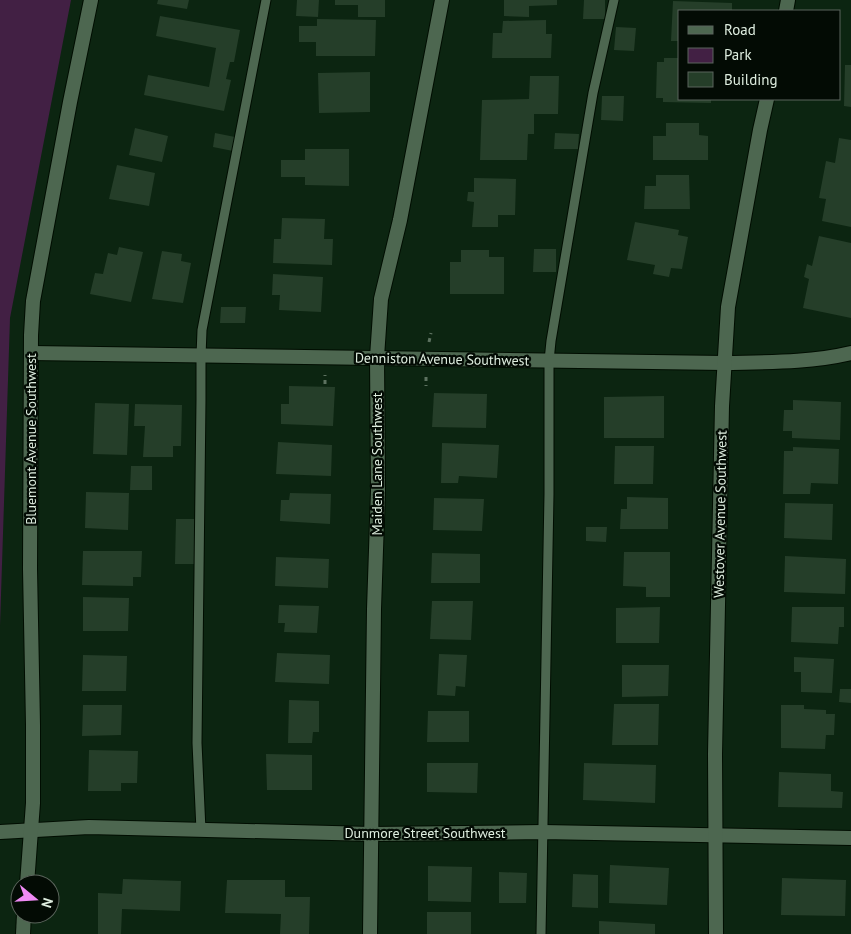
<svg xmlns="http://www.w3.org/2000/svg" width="851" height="934" font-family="'PT Sans',sans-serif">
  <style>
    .green { fill: #422044 }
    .building { fill: #253e29 }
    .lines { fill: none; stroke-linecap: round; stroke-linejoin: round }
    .service-casing { stroke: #000d01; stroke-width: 11 }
    .minor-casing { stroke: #000d01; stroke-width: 16 }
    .path { stroke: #5d7260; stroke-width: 3; stroke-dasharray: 4 4; stroke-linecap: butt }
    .service { stroke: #4d6750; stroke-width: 9 }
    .minor { stroke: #4d6750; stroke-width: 14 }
    .labels { text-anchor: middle; stroke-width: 4.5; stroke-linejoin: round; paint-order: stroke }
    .street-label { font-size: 14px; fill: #deeddf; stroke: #030b04 }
  </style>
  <rect width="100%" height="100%" fill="#0c2511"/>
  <polygon class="green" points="0,0 71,0 10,318 0,626"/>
  <g class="building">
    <polygon points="158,0 189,0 187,9 157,4"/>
    <polygon points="297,0 319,0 318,17 296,16"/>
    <polygon points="335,0 385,0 385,17 358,17 358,5 335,5"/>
    <polygon points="504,0 557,0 557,5 529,6 529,17 504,16"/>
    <polygon points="584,0 605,0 605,19 583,19"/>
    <polygon points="673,1 732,3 732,11 680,11 680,41 671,41"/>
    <polygon points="160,16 240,30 234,62 230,62 226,79 231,80 224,111 144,95 148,75 209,87 216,48 156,36"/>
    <polygon points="317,19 376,20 375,56 316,56 316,42 299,42 299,26 317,26"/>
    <polygon points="546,20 546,34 552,34 551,58 492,58 493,33 502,33 503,21"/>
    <polygon points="616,27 636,28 634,51 614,50"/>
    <polygon points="664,58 680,58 680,99 711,99 711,103 663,102 663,98 656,98 657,62 664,62"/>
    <polygon points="845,65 851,65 851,107 844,106"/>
    <polygon points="370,72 370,112 319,113 318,73"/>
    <polygon points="530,76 559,76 558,114 534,114 534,134 528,134 527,160 480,160 482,100 529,99"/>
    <polygon points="602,96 624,96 623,121 601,120"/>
    <polygon points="666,123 699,123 699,135 708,136 708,160 653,160 653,136 666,136"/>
    <polygon points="135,128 168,136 162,162 129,155"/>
    <polygon points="215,133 235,137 233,151 213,147"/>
    <polygon points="555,133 579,134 578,149 554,149"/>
    <polygon points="839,138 851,140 851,227 822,221 826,199 819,198 826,161 835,163"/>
    <polygon points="305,149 349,149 349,186 305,185 305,177 281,177 281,160 305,160"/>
    <polygon points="117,165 155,173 149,206 109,199"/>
    <polygon points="656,175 689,175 690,209 644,209 645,186 656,186"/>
    <polygon points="474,178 516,179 515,215 498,215 498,227 472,227 474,202 467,201 468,192 474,192"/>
    <polygon points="282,218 325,219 324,239 333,239 332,265 273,263 274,239 281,239"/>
    <polygon points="635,222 679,230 678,235 688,237 682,269 671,268 669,277 653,274 655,265 627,260"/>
    <polygon points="819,236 851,243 851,318 803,308 809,279 804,277 807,264 812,266"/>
    <polygon points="119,247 143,252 131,302 90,294 95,273 103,274 108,253 117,255"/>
    <polygon points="534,249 556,249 556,272 533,272"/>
    <polygon points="461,250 489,250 489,257 504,257 504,294 450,294 450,262 461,262"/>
    <polygon points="162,251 182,254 181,261 191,263 183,303 152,299"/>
    <polygon points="273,274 323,277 321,312 279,310 280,295 272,295"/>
    <polygon points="221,307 246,307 245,323 220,323"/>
    <polygon points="289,386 335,387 333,426 281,424 281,404 289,404"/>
    <polygon points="434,393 487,394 486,428 432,427"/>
    <polygon points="664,396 664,438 604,438 604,397"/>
    <polygon points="793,400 841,402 840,440 792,438 792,431 783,431 784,410 793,410"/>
    <polygon points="95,403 129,404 127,455 93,454"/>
    <polygon points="135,404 182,405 181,446 173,446 173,457 143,457 145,426 134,426"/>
    <polygon points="278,442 332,445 331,476 276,474"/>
    <polygon points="442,443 499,445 497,478 459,476 458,483 441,483"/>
    <polygon points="615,446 654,446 653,484 614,484"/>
    <polygon points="793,447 839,449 838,484 811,483 810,494 783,494 784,451 793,451"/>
    <polygon points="131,466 152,466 152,490 130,490"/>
    <polygon points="86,492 129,493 128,530 85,528"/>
    <polygon points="290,493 331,494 330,524 280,521 281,500 289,500"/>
    <polygon points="627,497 668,498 668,529 620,529 621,509 627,509"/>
    <polygon points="434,498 484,499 482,531 433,530"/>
    <polygon points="785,503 833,504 832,540 784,538"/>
    <polygon points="176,519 197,519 196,564 175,564"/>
    <polygon points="586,527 607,527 606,542 586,541"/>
    <polygon points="83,551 142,551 141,577 133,577 133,586 82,585"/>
    <polygon points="624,552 670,552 670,597 646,597 646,587 623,586"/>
    <polygon points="432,553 480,554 480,583 431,583"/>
    <polygon points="785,556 846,559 845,594 784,592"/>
    <polygon points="276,557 329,559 328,588 275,586"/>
    <polygon points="83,597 129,598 128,631 83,631"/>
    <polygon points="432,601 473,601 471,640 430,639"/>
    <polygon points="279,605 319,606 317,633 284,632 285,623 278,623"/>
    <polygon points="660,607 659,643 616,643 616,608"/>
    <polygon points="792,607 844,607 844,627 839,627 838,644 791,642"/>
    <polygon points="277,653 330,655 329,684 275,682"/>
    <polygon points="439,654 467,655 465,687 456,686 455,696 437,695"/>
    <polygon points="83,655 127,656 126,691 82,691"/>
    <polygon points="794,657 834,659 832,693 801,692 801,672 794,672"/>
    <polygon points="622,665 669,665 668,696 622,697"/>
    <polygon points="840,689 851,689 851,703 839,702"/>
    <polygon points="289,700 319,701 319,732 313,732 312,743 288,743"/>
    <polygon points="614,704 659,704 658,745 612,745"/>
    <polygon points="83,705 122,705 121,735 82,736"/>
    <polygon points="781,705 804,705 804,709 826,710 826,714 835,714 834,735 826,735 825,749 781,748"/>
    <polygon points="428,711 469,711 469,742 427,742"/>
    <polygon points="89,750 138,751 137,783 121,783 121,791 88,791"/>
    <polygon points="266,754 312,755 312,790 267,790"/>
    <polygon points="427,763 478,763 477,793 427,792"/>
    <polygon points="584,763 656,765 655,803 583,800"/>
    <polygon points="779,772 831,774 831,791 843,792 842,808 778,807"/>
    <polygon points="610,865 669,868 667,905 609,903"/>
    <polygon points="428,866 472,867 471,902 428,901"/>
    <polygon points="499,872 527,873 526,903 499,903"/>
    <polygon points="573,874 598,875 598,908 572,907"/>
    <polygon points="782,878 846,880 845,916 781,915"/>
    <polygon points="123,879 181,881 180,911 122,909 121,934 98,934 98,893 122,894"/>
    <polygon points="227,880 285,880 285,897 310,897 309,934 280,934 281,914 225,913"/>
    <rect x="427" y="912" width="44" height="22"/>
    <polygon points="599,921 655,924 655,934 599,934"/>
  </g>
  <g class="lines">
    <g class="service-casing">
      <g id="service">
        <polyline points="201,830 197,743 201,400 201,356 202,330 266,0"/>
        <polyline points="541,934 549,494 549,361 551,341 593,93 614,0"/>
      </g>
    </g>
    <g class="minor-casing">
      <g id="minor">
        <polyline points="786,11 788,0"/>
        <path d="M31 353 724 363C767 362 809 363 851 353"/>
        <polyline points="0,832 89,827 371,834 543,832 851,838"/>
        <polyline points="27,884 33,803 33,725 30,569 31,335 33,301 70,102 91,0"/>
        <polyline points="23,934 24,914"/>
        <polyline points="370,934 374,609 378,491 377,357 381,299 400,220 442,0"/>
        <polyline points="716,934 715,754 722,406 728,307 760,130 767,99"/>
      </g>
    </g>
    <g class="path">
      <polyline points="429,342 431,333"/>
      <polyline points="426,377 426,386"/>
      <polyline points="325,384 325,375"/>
    </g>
    <use href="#service" class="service"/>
    <use href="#minor" class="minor"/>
  </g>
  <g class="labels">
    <g class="street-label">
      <text transform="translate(442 359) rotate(1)" y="5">Denniston Avenue Southwest</text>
      <text transform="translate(31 439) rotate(-90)" y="5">Bluemont Avenue Southwest</text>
      <text transform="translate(377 464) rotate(-90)" y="5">Maiden Lane Southwest</text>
      <text transform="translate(720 514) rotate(-89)" y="5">Westover Avenue Southwest</text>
      <text x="425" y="838">Dunmore Street Southwest</text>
    </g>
  </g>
  <rect x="678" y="10" width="162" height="90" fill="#030b04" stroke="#5b655c"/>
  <rect x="688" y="26" width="25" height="8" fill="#4d6750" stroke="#5b655c"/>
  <text x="724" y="35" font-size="15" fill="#deeddf">Road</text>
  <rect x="688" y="48" width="25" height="15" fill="#422044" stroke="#5b655c"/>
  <text x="724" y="60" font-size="15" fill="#deeddf">Park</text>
  <rect x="688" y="72" width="25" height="15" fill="#253e29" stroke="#5b655c"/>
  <text x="724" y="85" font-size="15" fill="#deeddf">Building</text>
  <g transform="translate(35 899) rotate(108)"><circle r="24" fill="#030b04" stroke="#5b655c"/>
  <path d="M0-4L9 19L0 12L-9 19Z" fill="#f08bf5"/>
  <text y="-8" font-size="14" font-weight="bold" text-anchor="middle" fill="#deeddf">N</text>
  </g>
</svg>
